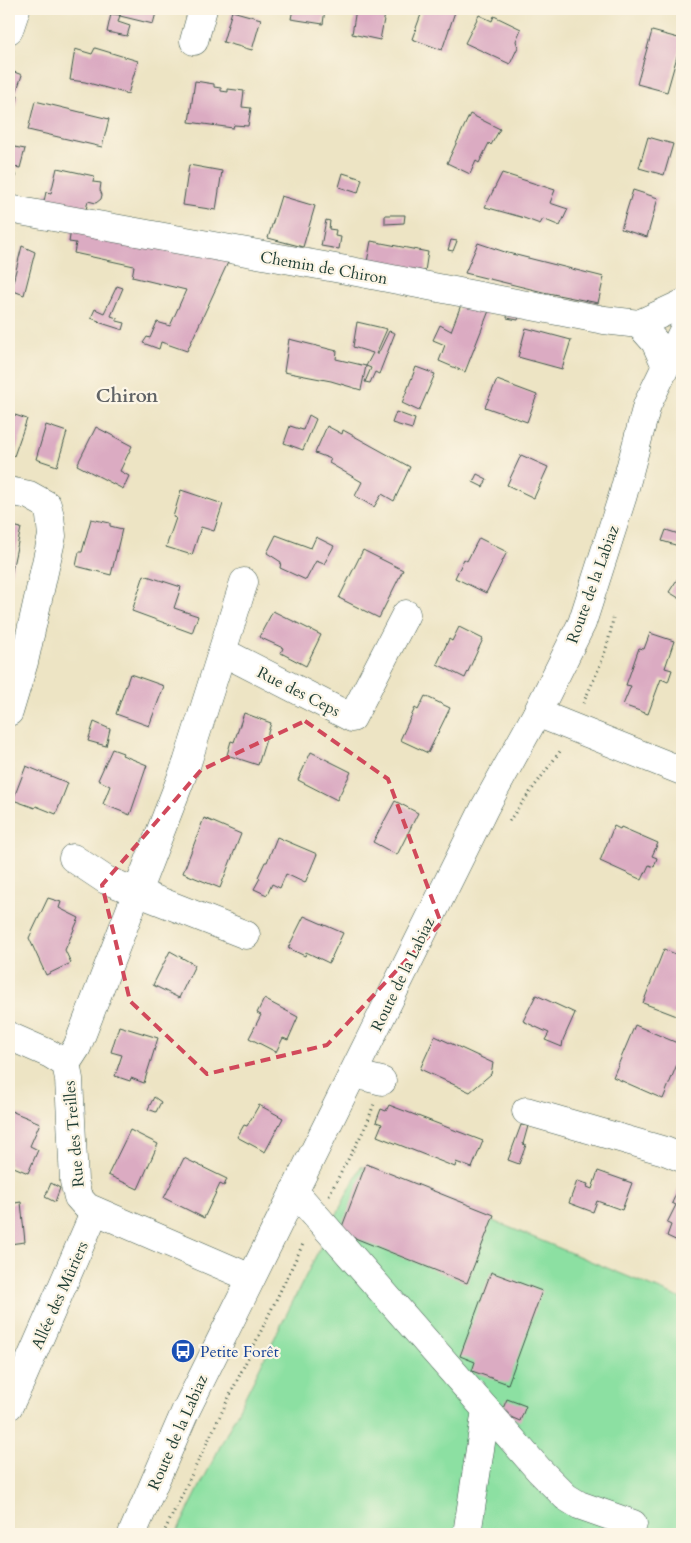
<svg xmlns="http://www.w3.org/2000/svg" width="691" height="1543" font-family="Cardo,serif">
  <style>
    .green { fill: #8ce0a2; stroke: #568e6b }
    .building { fill: #dbabc2 }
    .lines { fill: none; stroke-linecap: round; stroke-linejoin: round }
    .minor-casing { stroke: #3e564a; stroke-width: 29 }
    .major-casing { stroke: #3e564a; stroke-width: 29 }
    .path { stroke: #3e564a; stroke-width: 3; stroke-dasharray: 1 4; stroke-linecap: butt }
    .minor { stroke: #fff; stroke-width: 28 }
    .major { stroke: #fff; stroke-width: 28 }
    .marked { fill: none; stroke: #d1495b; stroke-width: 4; stroke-dasharray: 10 6; stroke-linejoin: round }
    .labels { text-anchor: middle; stroke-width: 4.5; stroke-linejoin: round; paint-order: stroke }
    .street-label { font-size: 16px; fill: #1f3d34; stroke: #fcf5e5 }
    .transit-label { font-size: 16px; fill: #164399; stroke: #fcf5e5; text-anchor: start }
    .quarter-label { font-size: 19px; font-weight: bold; fill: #616466; stroke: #fcf5e5 }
  </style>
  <rect width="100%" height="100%" fill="#fcf5e5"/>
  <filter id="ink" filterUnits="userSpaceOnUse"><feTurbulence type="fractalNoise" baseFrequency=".02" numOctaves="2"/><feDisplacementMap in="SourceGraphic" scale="10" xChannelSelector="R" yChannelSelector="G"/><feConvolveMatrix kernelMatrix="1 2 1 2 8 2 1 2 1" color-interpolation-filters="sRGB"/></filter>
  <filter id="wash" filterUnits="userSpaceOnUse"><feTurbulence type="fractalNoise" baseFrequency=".0096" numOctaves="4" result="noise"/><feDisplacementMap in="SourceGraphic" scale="20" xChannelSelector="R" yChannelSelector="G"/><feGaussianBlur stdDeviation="1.12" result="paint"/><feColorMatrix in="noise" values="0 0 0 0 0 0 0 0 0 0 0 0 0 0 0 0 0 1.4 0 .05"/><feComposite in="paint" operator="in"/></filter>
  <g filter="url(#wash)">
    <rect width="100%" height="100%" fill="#ede4c4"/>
    <polygon class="green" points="361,1166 682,1299 682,1534 176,1534"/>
    <g id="blocks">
      <g class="building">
        <polygon points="121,9 157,9 153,24 120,16"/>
        <polygon points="293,9 325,9 323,24 291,19"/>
        <polygon points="356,9 386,9 380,40 352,34"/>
        <polygon points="423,9 456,9 442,50 412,39"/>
        <polygon points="232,11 261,19 252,50 223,42"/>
        <polygon points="111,14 120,15 118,22 130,26 127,36 107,32"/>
        <polygon points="479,15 492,21 494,16 521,29 516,41 518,47 510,64 465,43"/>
        <polygon points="652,31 682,39 667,92 637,84"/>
        <polygon points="95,48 138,61 128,94 85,82 70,80 75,49 92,54"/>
        <polygon points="9,70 22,75 16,93 9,90"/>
        <polygon points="195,81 214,84 214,87 221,88 221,91 228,92 228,89 244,91 242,107 251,108 248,126 234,125 233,128 189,122"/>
        <polygon points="9,92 18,96 11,125 9,124"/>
        <polygon points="35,101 109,119 102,147 28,130"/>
        <polygon points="470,114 500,129 491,145 489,143 479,163 476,161 470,174 447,163"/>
        <polygon points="648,137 673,144 664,175 639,168"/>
        <polygon points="9,146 25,149 20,168 9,166"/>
        <polygon points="189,165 222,171 216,210 183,205"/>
        <polygon points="57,168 94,176 93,182 101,183 100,190 102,195 101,199 96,203 88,201 85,214 43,206 46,192 51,193"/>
        <polygon points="9,173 16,175 9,202"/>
        <polygon points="343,173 362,179 358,193 339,187"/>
        <polygon points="502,173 555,190 550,203 568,209 560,226 543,219 540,224 521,217 485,207"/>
        <polygon points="633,190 658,198 647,237 621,229"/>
        <polygon points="281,196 315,206 303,247 268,238"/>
        <polygon points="385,215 405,215 404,223 385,224"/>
        <polygon points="326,220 330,221 329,229 336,230 335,236 341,237 339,249 321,246"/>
        <polygon points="71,230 230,258 187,351 161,342 159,349 143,343 147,337 150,338 157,322 170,326 186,290 132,277 134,266 74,253 76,243 69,242"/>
        <polygon points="451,240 457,241 453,251 448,250"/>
        <polygon points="371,241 428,252 425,271 367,262"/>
        <polygon points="478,243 508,253 604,277 598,303 543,292 465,273"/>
        <polygon points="22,246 35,252 24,295 11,290"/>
        <polygon points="117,286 123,288 111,316 117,318 117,321 125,323 123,330 98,322 99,321 91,318 95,309 104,313"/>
        <polygon points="464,297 492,303 465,372 439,361 445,345 433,340 440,325 451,331"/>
        <polygon points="508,310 520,312 518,320 507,318"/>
        <polygon points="357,322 387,329 376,354 378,354 389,331 395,333 379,374 375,372 370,383 365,382 371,368 366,366 361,390 331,381 284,372 289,339 337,351 336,359 366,366 373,353 353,347"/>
        <polygon points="526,328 571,340 562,369 518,357"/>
        <polygon points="416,367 435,374 419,411 402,403"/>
        <polygon points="497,380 537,395 527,422 485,407"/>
        <polygon points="396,412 415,419 412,429 392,423"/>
        <polygon points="9,413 27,419 14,456 9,454"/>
        <polygon points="309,415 316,419 303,450 284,443 290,426 303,430"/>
        <polygon points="46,425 67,432 57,466 36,459"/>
        <polygon points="327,426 342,434 343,430 410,467 394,501 382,494 374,507 355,496 362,482 329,463 331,459 315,453"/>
        <polygon points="96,427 132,446 120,471 129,476 123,489 77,465"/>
        <polygon points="521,455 548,467 534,498 507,485"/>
        <polygon points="477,474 487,479 483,487 473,482"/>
        <polygon points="181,490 223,504 214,531 201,527 192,555 166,547 176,518 173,517"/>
        <polygon points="91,519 110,523 110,526 122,529 111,575 76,566 79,552 82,552"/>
        <polygon points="9,525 21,528 10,580 9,580"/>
        <polygon points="666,530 682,535 682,547 662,541"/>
        <polygon points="276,535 311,548 316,537 334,546 324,564 316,561 306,580 280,568 281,562 267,553"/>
        <polygon points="479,538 507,552 486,593 455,578 464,559 467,561"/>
        <polygon points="363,550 403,570 379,618 339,598"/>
        <polygon points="682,572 682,600 669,592"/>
        <polygon points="144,575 181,587 174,608 198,616 192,633 132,611"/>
        <polygon points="273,611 321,635 306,666 281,653 283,648 259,637"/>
        <polygon points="459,627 483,639 465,678 437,664 449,639 452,641"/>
        <polygon points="650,633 674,641 665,668 672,670 668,682 661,679 648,714 623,705 631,686 626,685 639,648 644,649"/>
        <polygon points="130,674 164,686 149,726 116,714"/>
        <polygon points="425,696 450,708 428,753 400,740 415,708 418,710"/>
        <polygon points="244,713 271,723 258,765 227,755 231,741 234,742"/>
        <polygon points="94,722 110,729 106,746 88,741"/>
        <polygon points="112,749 123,753 122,755 147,765 130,815 103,804 110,786 98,780"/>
        <polygon points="311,752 351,772 337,800 298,780"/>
        <polygon points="26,766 68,783 56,814 36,806 35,808 13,800"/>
        <polygon points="395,801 418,813 397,855 373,842"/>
        <polygon points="204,818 241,834 220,888 183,873"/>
        <polygon points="614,826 620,829 621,827 658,843 652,856 657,858 654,867 649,865 642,880 600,861"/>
        <polygon points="277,837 317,854 305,883 286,874 280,888 272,884 267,895 254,889 260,878 258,877 265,862 267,862"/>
        <polygon points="48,898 61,902 59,908 79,918 65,950 71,963 46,975 29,938"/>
        <polygon points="304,916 343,933 329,963 306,952 305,956 288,948"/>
        <polygon points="664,949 682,957 682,1018 643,1003"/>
        <polygon points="170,951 195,965 179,998 153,985"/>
        <polygon points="536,995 575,1013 563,1040 562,1047 545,1040 549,1033 523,1021"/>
        <polygon points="264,999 298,1017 288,1040 283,1038 276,1052 249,1038 261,1015 257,1013"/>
        <polygon points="635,1025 682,1045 682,1052 663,1099 613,1077"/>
        <polygon points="119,1026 158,1038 144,1083 131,1078 130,1081 115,1076 122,1055 111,1052"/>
        <polygon points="435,1036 493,1063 491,1074 470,1092 420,1069"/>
        <polygon points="154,1097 161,1102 156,1112 148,1109"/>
        <polygon points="259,1105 283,1118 265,1152 237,1137 244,1125 247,1126"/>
        <polygon points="389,1105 483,1141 472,1168 456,1162 455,1167 377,1136 382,1124 376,1122 381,1109 386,1111"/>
        <polygon points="11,1111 40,1123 30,1146 38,1150 28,1173 9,1165 9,1117"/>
        <polygon points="521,1125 528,1126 523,1144 526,1145 519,1164 508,1160"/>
        <polygon points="130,1130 158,1144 138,1189 108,1175"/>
        <polygon points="184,1158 227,1179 224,1186 220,1184 204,1218 164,1198"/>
        <polygon points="366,1164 494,1215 467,1283 340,1232"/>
        <polygon points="598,1171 632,1183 622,1210 597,1201 593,1212 569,1203 577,1181 588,1184 587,1187 592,1189"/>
        <polygon points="51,1183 60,1188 55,1202 45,1197"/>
        <polygon points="679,1187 682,1188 682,1243 667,1236 671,1225 667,1223 676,1205 672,1203"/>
        <polygon points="21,1202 25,1242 9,1244 9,1204"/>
        <polygon points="491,1272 542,1291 508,1384 472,1371 475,1362 460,1356"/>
        <polygon points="507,1399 526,1406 520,1421 501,1413"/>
        <polygon points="681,1494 682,1495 682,1509 677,1508"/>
        <polygon points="580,1530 590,1534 578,1534"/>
      </g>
    </g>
  </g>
  <g filter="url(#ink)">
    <use href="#blocks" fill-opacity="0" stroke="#3e564a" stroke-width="1"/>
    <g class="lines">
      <g class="minor-casing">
        <g id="minor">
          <polyline points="9,30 16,9"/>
          <polyline points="194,41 203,9"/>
          <polyline points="9,209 346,270 604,320 639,324 682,304"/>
          <polyline points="639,324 655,342 666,366"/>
          <polyline points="9,491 29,495 47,505 50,516 52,536 24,662 9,712"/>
          <polyline points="223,652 352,718 406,614"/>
          <polyline points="537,713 682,771"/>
          <polyline points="73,858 106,880 246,935"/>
          <polyline points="9,1036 50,1054 66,1064 69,1079 74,1181 78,1197 87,1207 251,1278"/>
          <polyline points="66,1064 77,1047 187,763 244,582"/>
          <polyline points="353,1074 382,1081"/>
          <polyline points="526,1111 665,1151 682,1158"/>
          <polyline points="294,1191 539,1470 566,1497 579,1505 633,1524"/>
          <polyline points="9,1406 21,1381 95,1211"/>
          <polyline points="467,1534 486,1410"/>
        </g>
      </g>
      <g class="major-casing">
        <polyline id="major" points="132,1534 185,1412 485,807 537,713 582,623 623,495 647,405 682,333"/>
      </g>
      <g class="path">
        <polyline points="678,404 682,398"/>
        <path d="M583 703C596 676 609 648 613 618"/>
        <polyline points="509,821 561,750"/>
        <polyline points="329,1195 366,1126 374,1104"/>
        <polyline points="163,1534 304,1242"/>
      </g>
      <use href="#minor" class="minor"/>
      <use href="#major" class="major"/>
    </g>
  </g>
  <path class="marked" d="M305 721 388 779 441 923 327 1045 207 1074 130 1001 102 885 201 770Z"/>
  <defs>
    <g id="bus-disc" transform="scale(1.25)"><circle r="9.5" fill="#1a4fb4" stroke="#fcf5e5"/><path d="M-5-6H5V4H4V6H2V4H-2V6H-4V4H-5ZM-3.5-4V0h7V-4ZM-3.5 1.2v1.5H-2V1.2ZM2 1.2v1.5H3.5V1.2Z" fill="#fff"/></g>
  </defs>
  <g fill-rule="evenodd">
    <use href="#bus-disc" x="183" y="1351"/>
  </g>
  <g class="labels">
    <g class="street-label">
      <text transform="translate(324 267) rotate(10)" y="6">Chemin de Chiron</text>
      <text transform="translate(592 584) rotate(-70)" y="6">Route de la Labiaz</text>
      <text transform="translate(299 691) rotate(27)" y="6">Rue des Ceps</text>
      <text transform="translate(402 974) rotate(-64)" y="6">Route de la Labiaz</text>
      <text transform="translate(73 1134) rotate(-95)" y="6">Rue des Treilles</text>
      <text transform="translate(59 1295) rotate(-66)" y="6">Allée des Mûriers</text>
      <text transform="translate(177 1432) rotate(-66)" y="6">Route de la Labiaz</text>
    </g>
    <g class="transit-label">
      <text x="200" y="1357">Petite Forêt</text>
    </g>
    <g class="quarter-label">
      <text x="127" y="402">Chiron</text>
    </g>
  </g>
  <rect width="691" height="1543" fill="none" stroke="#fcf5e5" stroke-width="30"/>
</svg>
